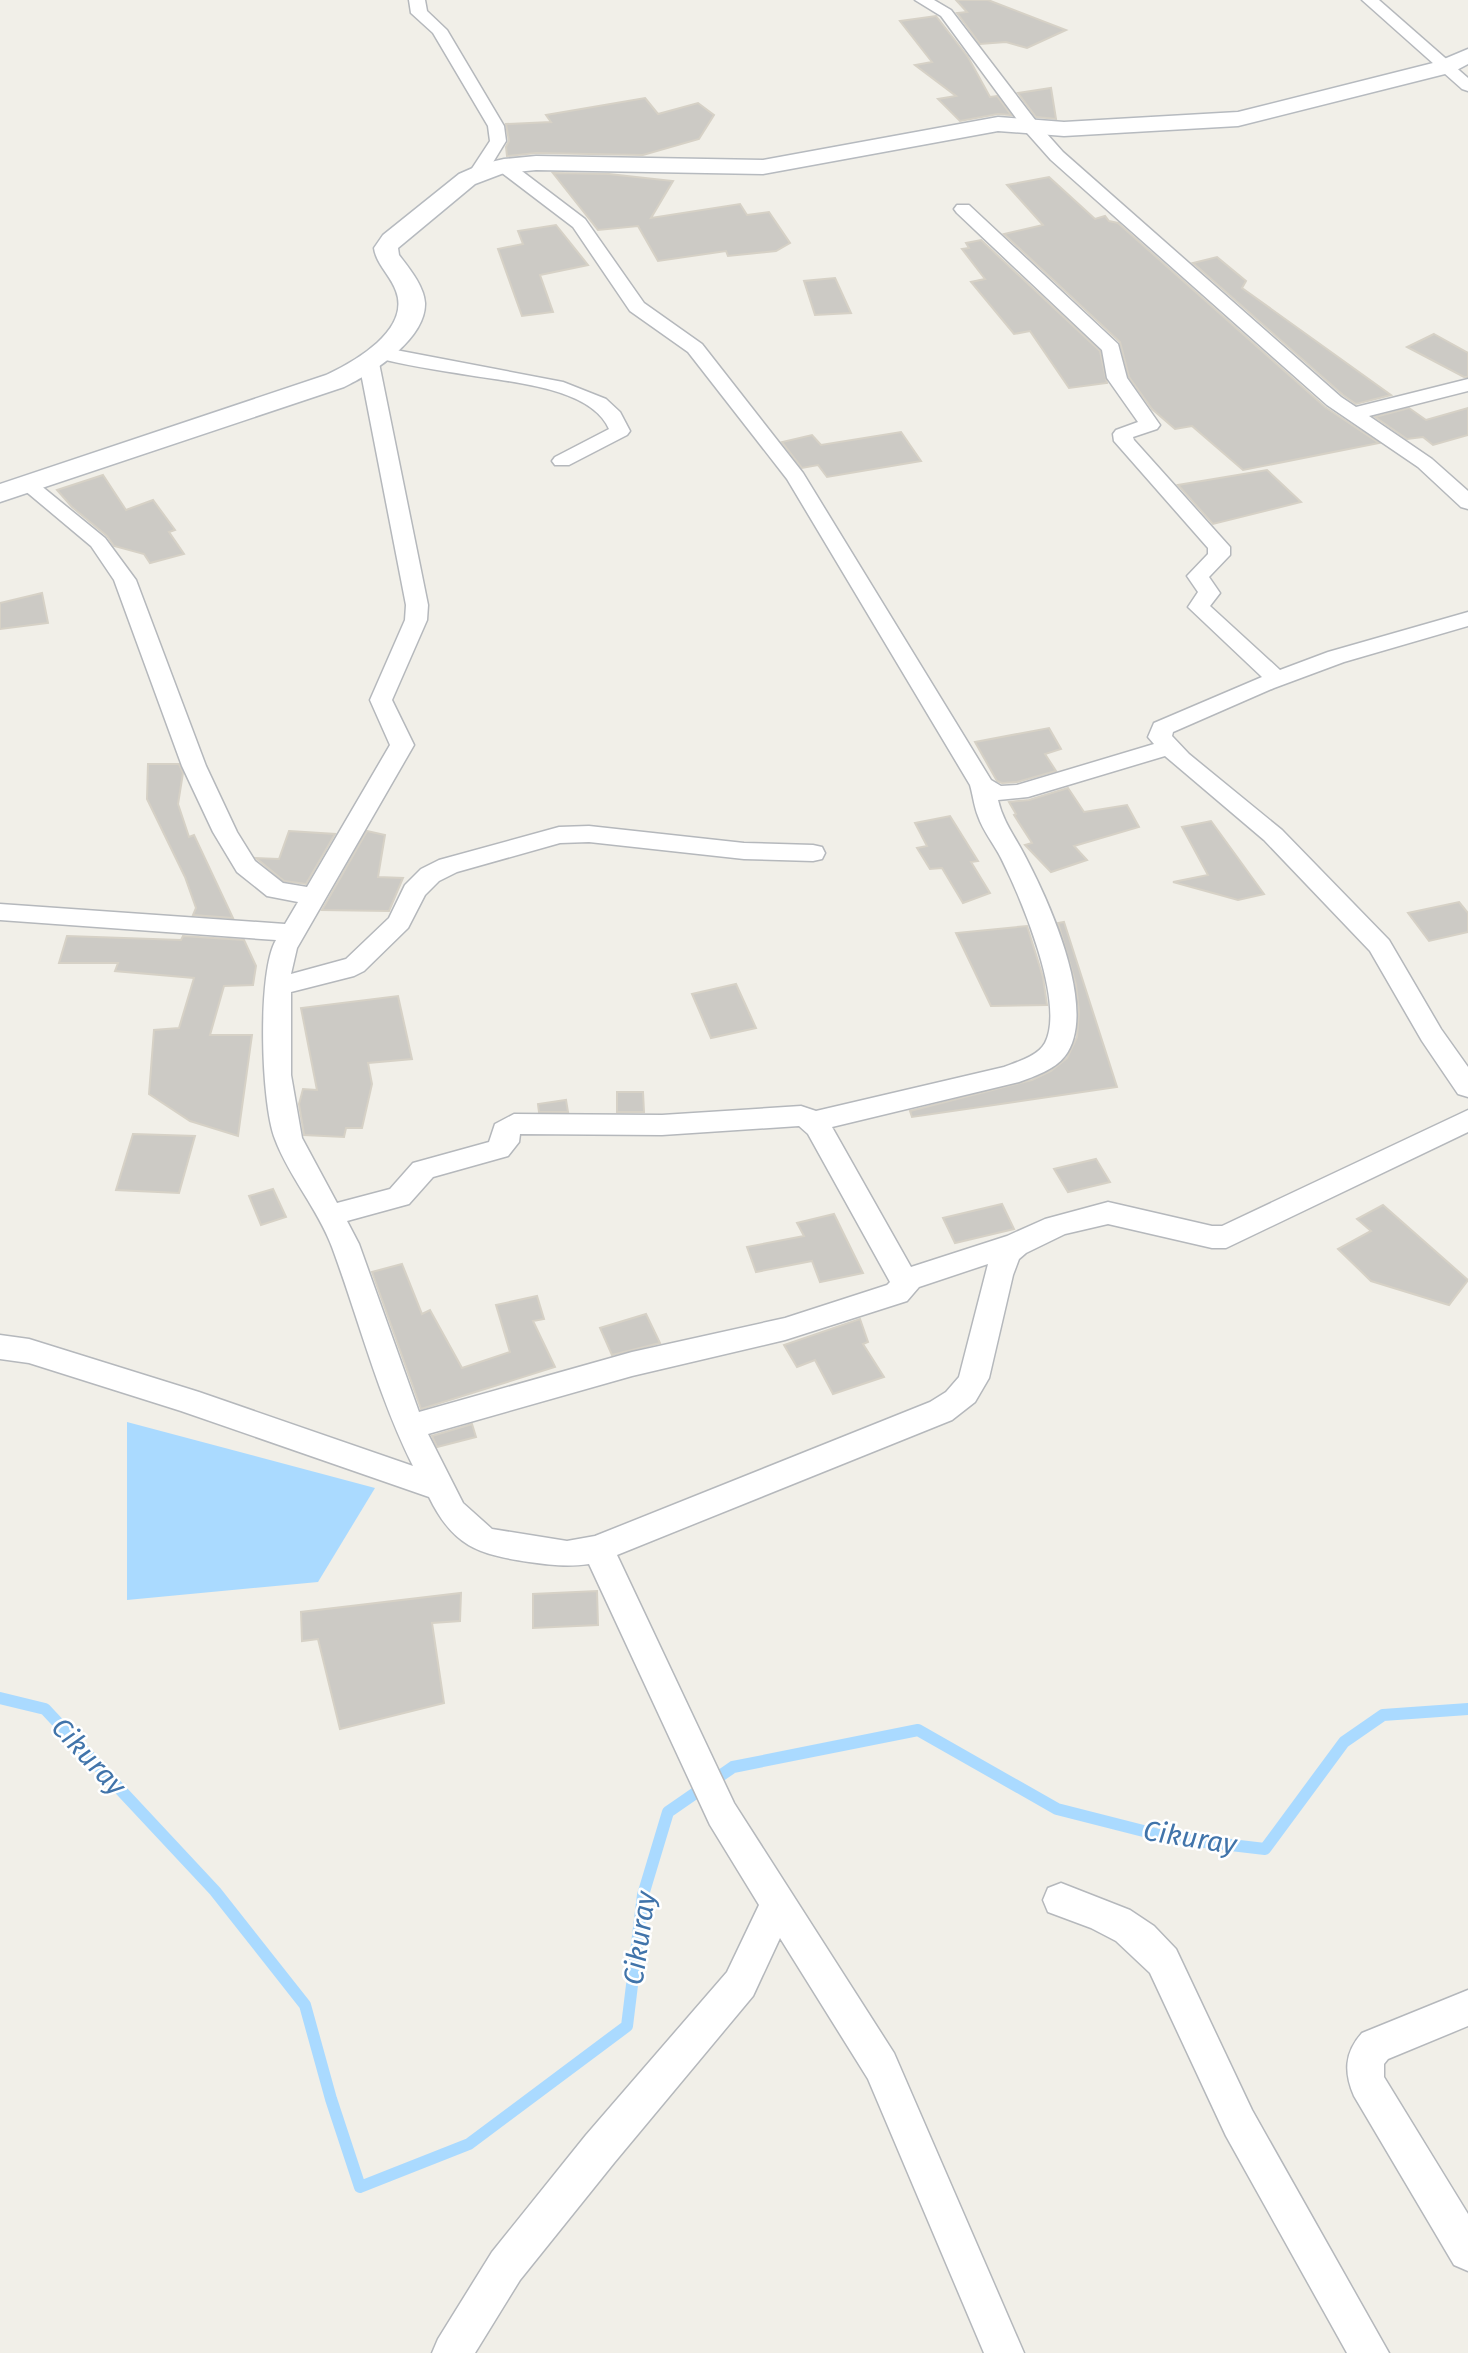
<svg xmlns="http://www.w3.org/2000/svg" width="1468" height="2353" font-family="'Fira Sans',sans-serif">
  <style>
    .water { fill: #aadaff }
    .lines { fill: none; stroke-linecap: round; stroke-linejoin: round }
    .stream { stroke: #aadaff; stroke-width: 12 }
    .building { fill: #cccac5; stroke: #d6d1c6; stroke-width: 2 }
    .street-casing { stroke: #b5b8bc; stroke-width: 3 }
    .secondary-casing { stroke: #b6babf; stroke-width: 3 }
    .street { fill: #fff; fill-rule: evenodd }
    .secondary { fill: #fff; fill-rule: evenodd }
    .labels { text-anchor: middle; stroke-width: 5; stroke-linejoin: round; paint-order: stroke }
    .near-water-label { font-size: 28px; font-style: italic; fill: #4174aa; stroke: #fff }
  </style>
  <rect width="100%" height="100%" fill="#f1efe8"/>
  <polygon class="water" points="127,1422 375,1488 318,1582 127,1600"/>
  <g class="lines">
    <polyline class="stream" points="0,1698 45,1709 215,1891 305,2005 331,2099 360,2187 469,2144 627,2026 643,1895 668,1812 733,1767 918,1730 1057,1809 1171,1838 1265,1849 1344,1742 1383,1715 1468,1709"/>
  </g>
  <g class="building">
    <polygon points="956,0 988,0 1066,30 1027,48 1006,42 980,44 957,13 967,12"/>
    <polygon points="936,16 968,57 990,97 997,96 1011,115 998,114 960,121 938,99 956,96 915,65 932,62 900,21"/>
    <polygon points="1051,88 1056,119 1036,117 1018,93"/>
    <polygon points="645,98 658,114 698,103 714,115 699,139 643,155 536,153 507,156 506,147 509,141 506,124 551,122 546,115"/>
    <polygon points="553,173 609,174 673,181 651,218 740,204 747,215 769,212 790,243 776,251 728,256 726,251 658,261 638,226 598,230"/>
    <polygon points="1049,177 1095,219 1105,216 1109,221 1118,223 1325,407 1379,443 1243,470 1192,426 1175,429 1152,409 1129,377 1120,342 1004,234 1043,225 1007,185"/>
    <polygon points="556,225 588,265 540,275 553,312 522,316 498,249 523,244 518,231"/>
    <polygon points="981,240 1100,351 1107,383 1069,388 1030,331 1014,334 971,282 985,279 962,249 969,248 966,243"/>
    <polygon points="1217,257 1246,281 1242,288 1391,395 1356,404 1343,395 1193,263"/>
    <polygon points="835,278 851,313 815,315 804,281"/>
    <polygon points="1434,334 1468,353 1468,377 1464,377 1407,347"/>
    <polygon points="1409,408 1426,420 1468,408 1468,435 1433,445 1423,437 1407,439 1375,417"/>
    <polygon points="901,432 921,461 827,477 818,465 802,468 782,442 812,435 821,445"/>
    <polygon points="1267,470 1301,502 1213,524 1178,485"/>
    <polygon points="103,475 126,510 153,500 175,530 169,532 184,554 150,563 144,554 114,546 107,536 72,507 57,490"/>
    <polygon points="42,593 48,623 0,629 0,603"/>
    <polygon points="1049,728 1061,749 1045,754 1056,771 1017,782 1002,783 997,781 975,742"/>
    <polygon points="148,764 179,764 183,773 178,804 189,837 194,835 233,918 193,915 196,908 185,877 147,799"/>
    <polygon points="1068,788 1084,812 1127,805 1139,827 1074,846 1087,860 1051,872 1025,845 1032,843 1014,815 1016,814 1009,802 1029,800"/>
    <polygon points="950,816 978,861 971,862 990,893 963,903 942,868 930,869 917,848 927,846 915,823"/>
    <polygon points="1211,821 1264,894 1238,900 1173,882 1208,875 1182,827"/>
    <polygon points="289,831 335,834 306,884 284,881 256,858 279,859"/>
    <polygon points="367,831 385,835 378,877 403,878 389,911 322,910"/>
    <polygon points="1459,902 1468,913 1468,932 1429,941 1408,913"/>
    <polygon points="1064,922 1117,1087 912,1117 910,1111 1032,1080 1051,1071 1067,1058 1077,1037 1079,1012 1076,985 1058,923"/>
    <polygon points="1027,926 1043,977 1047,1005 991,1006 956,933"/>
    <polygon points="67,936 181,940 183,936 244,940 256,966 253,985 224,986 210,1035 252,1035 238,1136 190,1121 149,1094 154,1030 179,1028 194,978 115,971 118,963 59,963"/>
    <polygon points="736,984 756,1028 711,1038 692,994"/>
    <polygon points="398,996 412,1059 368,1063 372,1084 362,1128 346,1128 344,1137 304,1135 299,1104 303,1089 317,1090 301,1008"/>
    <polygon points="617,1092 643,1092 644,1112 617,1112"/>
    <polygon points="566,1100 568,1112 539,1112 538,1104"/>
    <polygon points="133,1134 195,1136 179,1193 116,1190"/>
    <polygon points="1096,1159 1110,1182 1068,1192 1054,1169"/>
    <polygon points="273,1189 286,1217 261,1225 249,1196"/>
    <polygon points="1002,1204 1014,1229 955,1243 943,1218"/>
    <polygon points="1383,1205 1468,1280 1449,1305 1371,1281 1338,1249 1371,1231 1357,1219"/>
    <polygon points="834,1214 863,1273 820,1282 812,1261 756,1272 747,1247 804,1236 797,1223"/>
    <polygon points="402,1264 422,1314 430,1310 462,1368 510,1352 496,1305 537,1296 544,1319 533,1321 555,1367 421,1409 372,1272"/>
    <polygon points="646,1314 660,1343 612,1355 600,1328"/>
    <polygon points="860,1319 868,1342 863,1344 884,1377 833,1394 815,1360 797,1367 784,1345"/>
    <polygon points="472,1424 476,1437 437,1447 432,1436"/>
    <polygon points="597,1591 598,1625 533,1628 533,1594"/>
    <polygon points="461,1593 460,1621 432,1623 444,1703 340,1729 318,1639 302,1641 301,1612"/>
  </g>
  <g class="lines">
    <g class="street-casing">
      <g id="street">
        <polygon points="409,0 425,0 427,11 447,30 504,126 506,141 484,177 478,178 469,173 490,141 488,126 433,33 411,13"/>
        <polygon points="915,0 934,0 951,10 1039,125 1063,152 1341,397 1356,407 1468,379 1468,391 1369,416 1432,459 1468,491 1468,509 1461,507 1418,467 1327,405 1051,160 1027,133 941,16"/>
        <polygon points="1362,0 1379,0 1468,78 1468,91 1462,89"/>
        <path d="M504 161 510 162 585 219 644 303 702 344 803 473 991 780 1001 786 1017 785 1154 744 1148 737 1154 723 1262 677 1188 607 1198 592 1187 576 1208 554V548L1114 441 1113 434 1116 430 1138 422 1107 378 1102 350 957 213 954 209 957 205H969L1118 344 1127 378 1160 425 1157 429 1133 437 1134 440 1230 547V555L1209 577 1220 593 1210 606 1280 670 1328 652 1468 612V626L1344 662 1274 688 1173 732 1172 736 1189 754 1282 830 1389 940 1441 1029 1468 1067V1097L1458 1094 1422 1041 1370 951 1264 840 1165 756 1028 797 998 800C1003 822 1016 838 1026 858 1049 902 1099 1011 1065 1056 1054 1070 1035 1076 1019 1082L832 1127 911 1267 1007 1236 1045 1219 1108 1202 1212 1226H1222L1468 1110V1132L1226 1248H1212L1108 1224 1065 1234 1026 1253 1019 1259 1013 1275 989 1378 975 1402 952 1420 617 1555 734 1803 894 2053 1024 2353H984L868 2079 780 1938 753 1996 614 2163 520 2280 475 2353H432L438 2339 492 2252 586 2135 727 1972 759 1905 710 1825 589 1564C568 1567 550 1565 529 1562 477 1554 453 1546 429 1497L181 1411 29 1363 0 1359V1335L29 1339 199 1392 413 1466C378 1396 359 1320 332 1247 318 1209 289 1177 275 1139 261 1104 257 972 276 940L0 920V904L285 924 298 902 267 896 237 872 213 832 182 766 114 580 91 546 17 484 20 480H34L105 538 136 580 206 766 237 832 255 861 283 883 307 887 390 745 370 700 405 620 406 605 359 363 362 359H376L379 363 428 605 427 620 392 700 414 745 297 948 291 974 346 959 389 918 405 885 421 869 439 860 559 827 589 826 744 843 813 845 822 847 825 853 822 859 813 861 744 859 589 842 560 843 457 872 439 881 425 895 408 928 364 971 354 976 291 992V1075L302 1138 337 1203 390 1189 413 1163 489 1142 495 1124 514 1114 662 1115 801 1106 816 1111 1004 1067C1017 1062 1038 1056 1045 1043 1066 1003 1020 896 1001 858 994 844 983 831 978 816 974 806 973 795 970 785L787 479 688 352 630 311 573 227 498 170 495 166 498 162ZM799 1126 808 1134 890 1282 887 1285 785 1318 632 1352 419 1412 359 1244 347 1221 409 1204 433 1177 508 1156 519 1142 520 1134 662 1135ZM988 1264 959 1377 946 1392 930 1402 595 1536 567 1541 492 1529 463 1503 428 1434 632 1376 785 1340 907 1301 919 1287Z"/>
        <path d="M380 347 563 382 606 399 620 412 630 431 627 435 569 465H555L552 461 555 457 609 429C591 387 509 382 468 375 437 370 404 365 373 357L370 353 373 349Z"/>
        <polygon points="1061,1883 1130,1910 1154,1926 1176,1949 1252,2110 1389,2353 1347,2353 1226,2136 1150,1973 1116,1941 1091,1928 1048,1912 1043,1900 1048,1888"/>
        <path d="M1468 1990V2026L1388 2059 1384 2064V2077L1468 2214V2271L1454 2265 1354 2096C1344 2073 1344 2053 1362 2033Z"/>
      </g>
    </g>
    <g class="secondary-casing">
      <path id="secondary" d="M1468 49V64L1453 72 1238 126 1064 136 998 131 763 174 536 170 504 173 475 184 398 248 399 255C409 268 424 286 425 303 426 339 373 373 344 387L0 502V484L326 375C354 362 411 330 396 291 391 276 376 264 374 248L383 235 459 174 482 164 504 159 536 156 763 160 998 117 1064 122 1238 112 1437 62Z"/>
    </g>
    <use href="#street" class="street"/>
    <use href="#secondary" class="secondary"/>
  </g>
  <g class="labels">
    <g class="near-water-label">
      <text transform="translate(89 1756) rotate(47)" y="10">Cikuray</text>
      <text transform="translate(1190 1837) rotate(9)" y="10">Cikuray</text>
      <text transform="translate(639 1938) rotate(-82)" y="10">Cikuray</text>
    </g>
  </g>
</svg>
